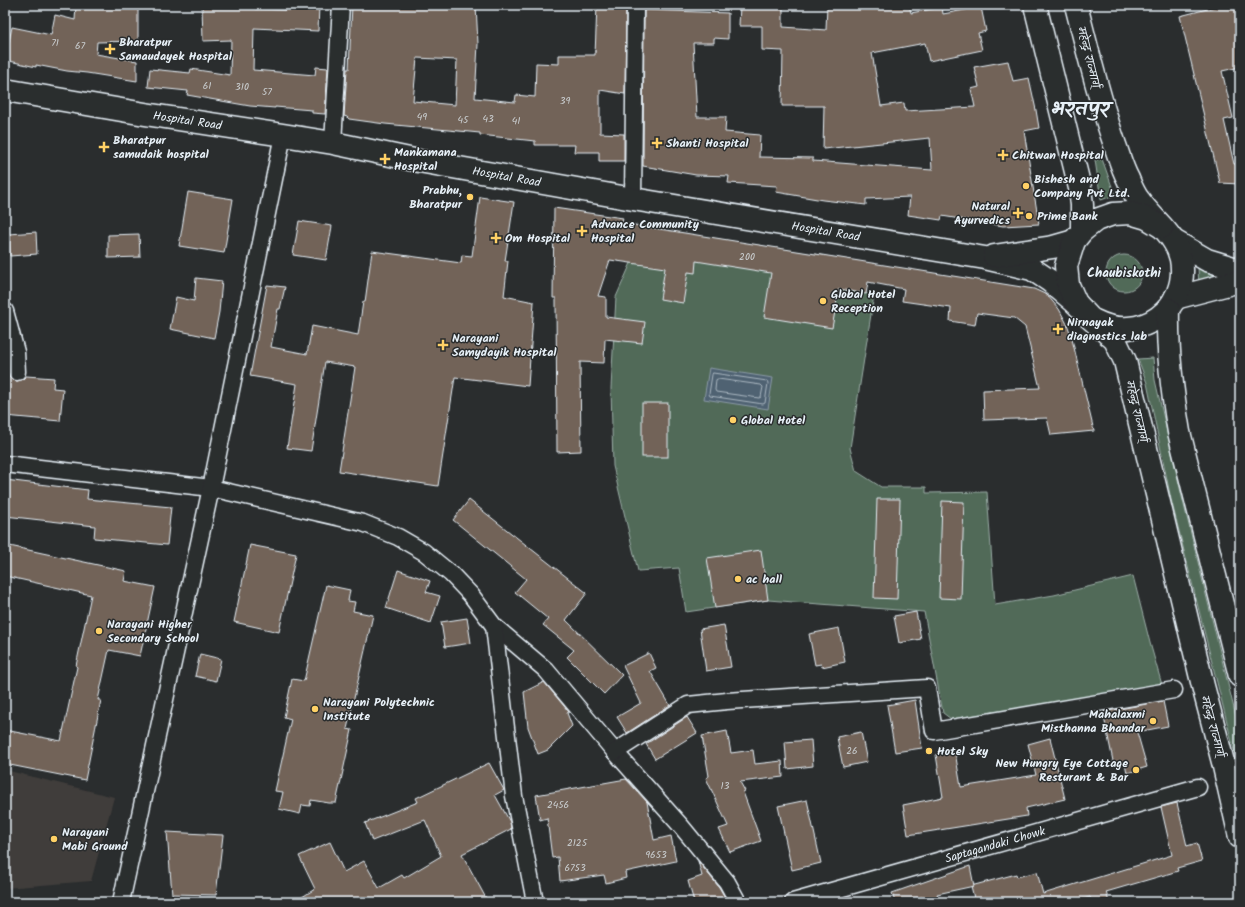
<svg xmlns="http://www.w3.org/2000/svg" width="1245" height="907" font-family="Kalam,'Playpen Sans Deva',sans-serif">
  <style>
    .built { fill: #403d3b }
    .green { fill: #516a58; stroke: #9caea8 }
    .water { fill: #4f6272; stroke: #8c9ba8 }
    .lines { fill: none; stroke-linecap: round; stroke-linejoin: round }
    .shore { stroke: #abb8c2; stroke-width: 1 }
    .building { fill: #726358; stroke: #e8f1f8; fill-rule: evenodd }
    .street-casing { stroke: #e8f1f8; stroke-width: 19 }
    .secondary-casing { stroke: #e8f1f8; stroke-width: 25 }
    .highway-casing { stroke: #e8f1f8; stroke-width: 25 }
    .street { stroke: #2a2d2e; stroke-width: 16 }
    .secondary { stroke: #2a2d2e; stroke-width: 22 }
    .highway { stroke: #2a2d2e; stroke-width: 22 }
    .poi-dot { fill: #ffd166; stroke: #2a2d2e; stroke-width: 1.5 }
    .labels { text-anchor: middle; stroke-width: 3; stroke-linejoin: round; paint-order: stroke }
    .number-label { font-size: 10px; fill: #caced0 }
    .poi-label { font-size: 12px; font-weight: bold; fill: #e8f1f8; stroke: #2a2d2e; text-anchor: start }
    .street-label { font-size: 12px; fill: #e8f1f8; stroke: #2a2d2e }
    .neighbourhood-label { font-size: 13px; font-weight: bold; fill: #e8f1f8; stroke: #2a2d2e }
    .town-label { font-size: 20px; font-weight: bold; fill: #e8f1f8; stroke: #2a2d2e }
  </style>
  <rect width="100%" height="100%" fill="#2a2d2e"/>
  <filter id="ink" filterUnits="userSpaceOnUse"><feTurbulence type="fractalNoise" baseFrequency=".025" numOctaves="2"/><feDisplacementMap in="SourceGraphic" scale="8" xChannelSelector="R" yChannelSelector="G"/><feConvolveMatrix kernelMatrix="1 2 1 2 8 2 1 2 1" color-interpolation-filters="sRGB"/></filter>
  <g filter="url(#ink)">
    <polygon class="built" points="5,770 114,797 91,881 5,888"/>
    <g class="green">
      <polygon points="1102,159 1115,195 1101,200 1095,160"/>
      <polygon points="637,226 844,259 839,289 874,295 850,448 856,471 881,487 926,487 926,493 987,492 995,605 1054,595 1133,576 1150,643 1162,685 951,719 943,713 924,612 768,600 686,612 679,568 638,571 613,466 611,388 616,297 631,263"/>
      <circle cx="1124" cy="273" r="18"/>
      <polygon points="1198,266 1225,276 1199,288"/>
      <polygon points="1153,358 1155,380 1182,497 1240,733 1240,774 1171,499 1147,383 1138,359"/>
    </g>
    <polygon class="water" points="709,368 773,378 768,409 704,399"/>
    <g class="lines">
      <g class="shore">
        <polygon points="713,373 767,381 768,383 765,403 763,404 710,396 709,394 712,375"/>
        <polygon points="718,379 761,385 763,387 761,397 759,398 716,392 715,390 716,380"/>
      </g>
    </g>
    <g class="building">
      <polygon points="76,5 138,5 138,41 97,42 96,54 137,61 137,81 87,73 67,71 36,65 36,67 5,60 12,27 51,35 55,15 75,20"/>
      <polygon points="202,5 255,5 255,9 286,10 286,5 319,5 318,31 254,28 253,70 315,75 316,67 328,68 325,114 312,113 312,110 275,107 275,108 250,106 187,95 188,91 148,87 150,69 190,73 191,69 230,75 231,40 203,41"/>
      <path d="M352 5H395V7L476 5 478 44 475 98 515 102 516 95 535 97 536 63 559 64V55H595L597 5H626L625 94 600 90V133L624 134V161H599V152H574L575 145H535V141L480 135V133L385 124 349 119 347 117 344 116 347 69H349ZM417 58 457 60 455 105 413 101Z"/>
      <polygon points="740,5 783,5 783,27 826,30 827,5 909,5 911,13 942,7 943,14 981,7 986,31 978,33 982,50 929,61 925,43 872,53 881,106 904,103 905,111 975,107 971,89 979,87 974,67 1008,61 1013,81 1029,78 1036,110 1039,128 1024,131 1039,224 1003,226 942,216 941,220 908,215 910,197 866,199 866,205 823,200 776,192 777,186 728,183 729,176 696,175 643,166 644,10 728,13 728,39 714,38 714,43 693,43 697,117 726,117 725,132 760,135 759,157 813,158 813,161 932,170 930,138 823,149 824,106 782,106 783,51 762,50 762,26 739,26"/>
      <polygon points="1223,5 1240,5 1240,67 1222,71 1233,118 1224,120 1234,164 1240,164 1240,184 1220,183 1180,16"/>
      <polygon points="188,192 233,199 224,253 179,246"/>
      <polygon points="480,197 514,202 505,261 508,261 504,296 534,302 528,386 455,377 438,486 339,471 355,367 325,362 311,451 287,448 297,384 250,376 267,285 285,287 280,309 278,309 271,347 307,354 312,326 358,335 363,302 365,302 372,251 461,263 462,255 472,256"/>
      <polygon points="554,208 623,218 622,223 1034,289 1047,295 1059,309 1067,324 1071,335 1094,431 1051,435 1047,418 984,420 983,390 1040,388 1025,327 1014,318 977,313 975,325 950,321 951,308 902,301 904,289 868,282 866,294 839,289 832,328 764,317 771,273 696,261 695,273 688,272 683,303 660,299 665,268 610,260 598,296 606,297 606,317 645,322 642,343 605,339 604,363 580,362 581,451 557,452 556,298 553,298"/>
      <polygon points="299,221 332,226 326,260 293,255"/>
      <polygon points="36,232 37,254 10,256 9,234"/>
      <polygon points="139,234 140,257 108,258 108,235"/>
      <polygon points="196,278 222,281 219,312 214,338 170,329 176,297 194,301"/>
      <polygon points="5,374 8,374 9,377 12,380 17,381 22,380 26,376 54,378 53,388 63,389 60,421 5,416"/>
      <rect x="642" y="403" width="26" height="54"/>
      <polygon points="5,480 88,490 87,499 171,507 167,545 94,538 95,526 5,516"/>
      <polygon points="877,499 900,499 897,599 874,598"/>
      <polygon points="469,500 587,593 566,620 622,675 604,694 567,657 574,650 543,625 548,619 515,592 526,579 453,520"/>
      <polygon points="942,501 964,502 961,599 939,598"/>
      <polygon points="5,545 126,571 124,581 155,587 140,656 109,650 98,700 101,700 85,780 5,764 5,730 61,741 77,667 76,666 91,595 5,576"/>
      <polygon points="250,545 296,554 279,632 234,622"/>
      <polygon points="761,550 768,600 715,608 707,558"/>
      <polygon points="398,570 430,581 426,592 440,596 431,623 386,608"/>
      <polygon points="326,585 350,590 348,601 355,602 353,611 373,615 347,729 352,730 336,803 329,803 311,800 310,806 302,805 300,814 279,809 283,792 275,791 291,719 284,717 292,679 304,681"/>
      <polygon points="916,612 921,639 899,643 894,616"/>
      <polygon points="467,618 471,643 445,647 441,622"/>
      <polygon points="724,625 731,667 706,671 700,629"/>
      <polygon points="839,628 845,662 822,667 821,664 815,665 809,634"/>
      <polygon points="649,653 656,668 650,671 670,705 627,733 617,717 641,703 623,666"/>
      <polygon points="200,654 221,659 216,681 195,676"/>
      <polygon points="544,682 569,712 567,713 572,726 548,750 538,754 528,727 524,692"/>
      <polygon points="915,700 922,748 895,752 887,705"/>
      <polygon points="1163,701 1168,726 1137,732 1147,767 1127,773 1125,763 1114,766 1103,712"/>
      <polygon points="687,717 697,733 655,759 646,744"/>
      <polygon points="727,731 731,753 753,750 755,764 782,761 783,777 740,782 745,791 743,792 761,841 730,852 719,829 728,826 706,778 709,776 702,736"/>
      <polygon points="861,732 867,762 843,767 837,737"/>
      <polygon points="1050,738 1065,799 1026,808 1027,816 908,835 903,805 943,797 936,755 955,752 961,787 1036,775 1028,744"/>
      <polygon points="811,740 813,766 787,769 785,742"/>
      <polygon points="489,763 504,790 495,795 510,822 511,829 462,854 488,902 294,902 315,889 299,856 330,842 344,872 364,861 379,888 402,875 404,878 441,856 425,820 372,841 365,823 418,802 416,798"/>
      <polygon points="626,779 647,802 654,840 671,836 676,861 625,872 626,878 606,883 604,875 560,881 558,857 552,858 547,818 540,820 536,795"/>
      <polygon points="807,800 821,863 792,870 778,806"/>
      <polygon points="1177,803 1187,846 1197,843 1202,861 1177,868 1178,871 1106,892 1109,902 1092,902 1090,897 1073,902 975,902 971,886 1016,874 1017,877 1037,872 1043,894 1172,855 1161,807"/>
      <polygon points="167,832 223,835 216,895 172,894"/>
      <polygon points="698,861 719,887 726,899 716,902 694,902 688,881 702,876"/>
      <polygon points="970,866 974,886 937,894 939,899 929,902 923,902 922,897 900,902 895,902 892,893"/>
    </g>
    <g class="lines">
      <g class="street-casing">
        <g id="street">
          <polyline points="333,143 341,5"/>
          <polyline points="633,199 635,5"/>
          <polyline points="5,311 16,352 17,372"/>
          <polyline points="5,464 211,488 363,523 398,537 424,552 451,574 471,595 494,626 546,670 615,752 681,826 727,882 738,902"/>
          <polyline points="494,626 514,796 535,902"/>
          <polyline points="615,752 688,705 727,701 927,688 934,731 1174,690"/>
          <polyline points="121,902 211,488 283,135"/>
          <path id="s1" d="M793 902 1198 787"/>
        </g>
      </g>
      <g class="secondary-casing">
        <g id="secondary">
          <path id="s2" d="M5 90 145 114 283 135 333 143 419 161 633 199 985 258 1032 269 1050 281 1076 303"/>
          <polyline points="1174,241 1207,260 1240,270"/>
          <polyline points="994,256 1053,247 1074,241"/>
          <polyline points="1175,298 1240,281"/>
        </g>
      </g>
      <g class="highway-casing">
        <g id="highway">
          <polyline points="1035,5 1080,188 1082,205 1082,231"/>
          <path d="M1076 5C1088 52 1099 99 1115 145 1119 156 1122 168 1128 179 1131 186 1134 194 1139 200 1152 219 1176 235 1181 259 1190 309 1140 344 1095 321"/>
          <polyline points="1162,227 1147,218 1130,213 1113,214 1096,220 1082,231 1074,241 1066,266 1068,285 1076,303 1089,317 1115,340 1125,361 1203,686 1223,762 1240,837"/>
          <path d="M1168 309C1167 350 1172 391 1179 432L1240 676"/>
        </g>
      </g>
      <use href="#street" class="street"/>
      <use href="#secondary" class="secondary"/>
      <use href="#highway" class="highway"/>
    </g>
  </g>
  <g class="poi-dot">
    <path d="M108 43h4v4h4v4h-4v4h-4v-4h-4v-4h4z"/>
    <path d="M655 137h4v4h4v4h-4v4h-4v-4h-4v-4h4z"/>
    <path d="M102 141h4v4h4v4h-4v4h-4v-4h-4v-4h4z"/>
    <path d="M1001 149h4v4h4v4h-4v4h-4v-4h-4v-4h4z"/>
    <path d="M383 153h4v4h4v4h-4v4h-4v-4h-4v-4h4z"/>
    <circle cx="1026" cy="186" r="4"/>
    <circle cx="470" cy="197" r="4"/>
    <path d="M1016 207h4v4h4v4h-4v4h-4v-4h-4v-4h4z"/>
    <circle cx="1029" cy="216" r="4"/>
    <path d="M580 225h4v4h4v4h-4v4h-4v-4h-4v-4h4z"/>
    <path d="M494 232h4v4h4v4h-4v4h-4v-4h-4v-4h4z"/>
    <circle cx="823" cy="301" r="4"/>
    <path d="M1056 323h4v4h4v4h-4v4h-4v-4h-4v-4h4z"/>
    <path d="M441 339h4v4h4v4h-4v4h-4v-4h-4v-4h4z"/>
    <circle cx="733" cy="420" r="4"/>
    <circle cx="738" cy="579" r="4"/>
    <circle cx="99" cy="631" r="4"/>
    <circle cx="315" cy="709" r="4"/>
    <circle cx="1153" cy="721" r="4"/>
    <circle cx="929" cy="751" r="4"/>
    <circle cx="1136" cy="770" r="4"/>
    <circle cx="54" cy="839" r="4"/>
  </g>
  <g class="labels">
    <g class="number-label">
      <text x="55" y="46">71</text>
      <text x="80" y="49">67</text>
      <text x="207" y="89">61</text>
      <text x="242" y="90">310</text>
      <text x="267" y="95">57</text>
      <text x="565" y="104">39</text>
      <text x="422" y="120">49</text>
      <text x="488" y="122">43</text>
      <text x="463" y="123">45</text>
      <text x="516" y="124">41</text>
      <text x="747" y="260">200</text>
      <text x="852" y="754">26</text>
      <text x="725" y="789">13</text>
      <text x="558" y="808">2456</text>
      <text x="577" y="846">2125</text>
      <text x="656" y="858">9653</text>
      <text x="575" y="871">6753</text>
    </g>
    <g class="poi-label">
      <text x="119" y="46">Bharatpur<tspan x="119" dy="14">Samaudayek Hospital</tspan></text>
      <text x="113" y="144">Bharatpur<tspan x="113" dy="14">samudaik hospital</tspan></text>
      <text x="666" y="147">Shanti Hospital</text>
      <text x="394" y="156">Mankamana<tspan x="394" dy="14">Hospital</tspan></text>
      <text x="1012" y="159">Chitwan Hospital</text>
      <text x="1034" y="183">Bishesh and<tspan x="1034" dy="14">Company Pvt Ltd.</tspan></text>
      <text x="462" y="194" text-anchor="end">Prabhu,<tspan x="462" dy="14">Bharatpur</tspan></text>
      <text x="1010" y="210" text-anchor="end">Natural<tspan x="1010" dy="14">Ayurvedics</tspan></text>
      <text x="1037" y="220">Prime Bank</text>
      <text x="591" y="228">Advance Community<tspan x="591" dy="14">Hospital</tspan></text>
      <text x="505" y="242">Om Hospital</text>
      <text x="831" y="298">Global Hotel<tspan x="831" dy="14">Reception</tspan></text>
      <text x="1067" y="326">Nirnayak<tspan x="1067" dy="14">diagnostics lab</tspan></text>
      <text x="452" y="342">Narayani<tspan x="452" dy="14">Samydayik Hospital</tspan></text>
      <text x="741" y="424">Global Hotel</text>
      <text x="746" y="583">ac hall</text>
      <text x="107" y="628">Narayani Higher<tspan x="107" dy="14">Secondary School</tspan></text>
      <text x="323" y="706">Narayani Polytechnic<tspan x="323" dy="14">Institute</tspan></text>
      <text x="1145" y="718" text-anchor="end">Mahalaxmi<tspan x="1145" dy="14">Misthanna Bhandar</tspan></text>
      <text x="937" y="755">Hotel Sky</text>
      <text x="1128" y="767" text-anchor="end">New Hungry Eye Cottage<tspan x="1128" dy="14">Resturant &amp; Bar</tspan></text>
      <text x="62" y="836">Narayani<tspan x="62" dy="14">Mabi Ground</tspan></text>
    </g>
    <g class="street-label">
      <text transform="translate(1089 57) rotate(76)" y="4">महेन्द्र राज्मार्ग्</text>
      <text dy="4" stroke="none"><textPath href="#s2" startOffset="185">Hospital Road</textPath></text>
      <text dy="4" stroke="none"><textPath href="#s2" startOffset="509">Hospital Road</textPath></text>
      <text dy="4" stroke="none"><textPath href="#s2" startOffset="833">Hospital Road</textPath></text>
      <text transform="translate(1137 411) rotate(77)" y="4">महेन्द्र राज्मार्ग्</text>
      <text transform="translate(1213 726) rotate(75)" y="4">महेन्द्र राज्मार्ग्</text>
      <text dy="4" stroke="none"><textPath href="#s1" startOffset="210">Saptagandaki Chowk</textPath></text>
    </g>
    <g class="neighbourhood-label">
      <text x="1124" y="277">Chaubiskothi</text>
    </g>
    <g class="town-label">
      <text x="1080" y="115">भरतपुर</text>
    </g>
  </g>
  <rect width="1245" height="907" fill="none" stroke="#2a2d2e" stroke-width="20"/>
  <rect x="10" y="10" width="1225" height="887" fill="none" stroke="#e8f1f8" stroke-width="1.5" filter="url(#ink)"/>
</svg>
